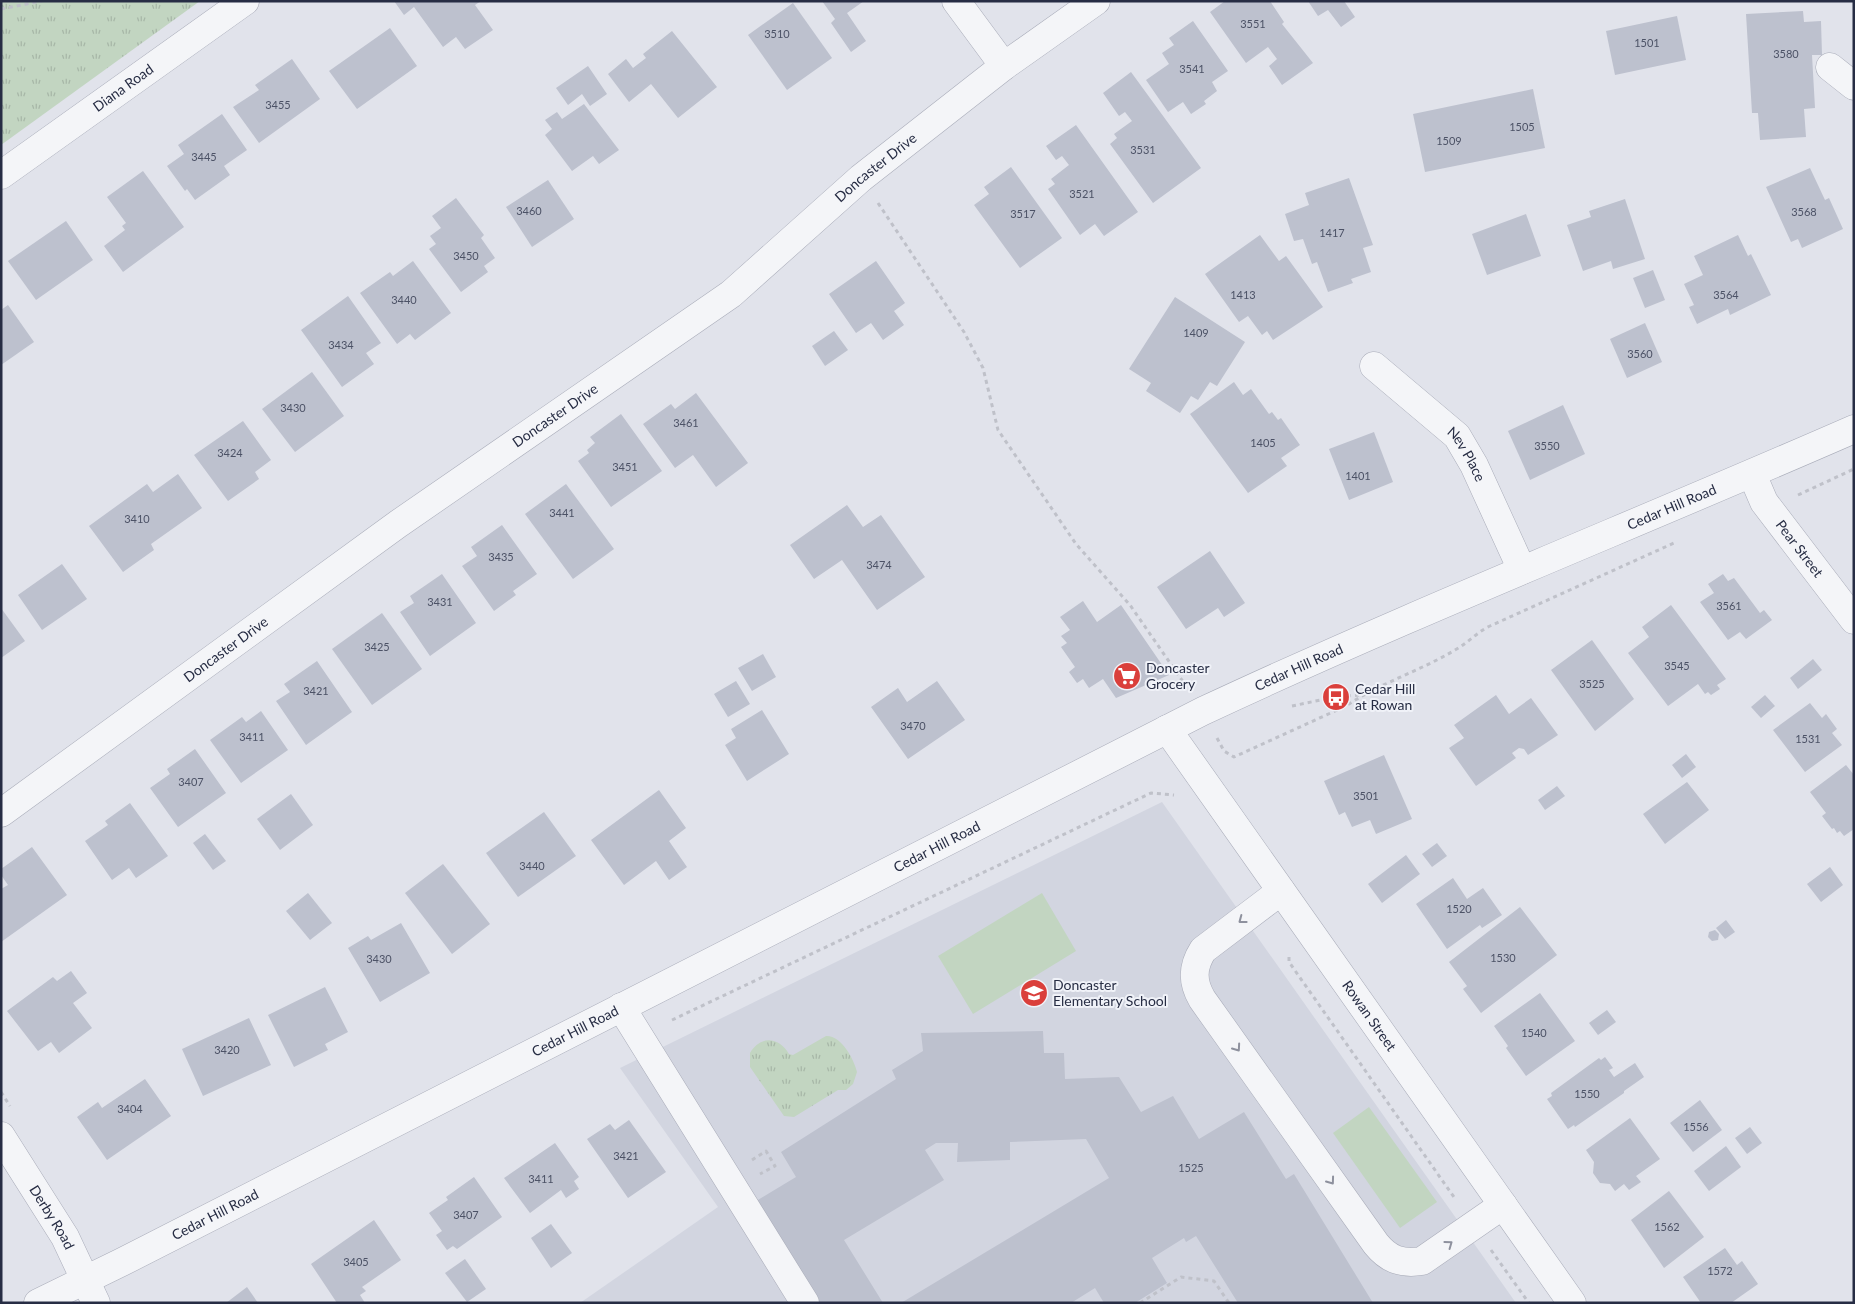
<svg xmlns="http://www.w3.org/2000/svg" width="1855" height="1304" font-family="Lato,sans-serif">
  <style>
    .built { fill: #d2d5e0 }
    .grass { fill: url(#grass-tufts) }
    .garden { fill: #c2d5c1 }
    .building { fill: #bdc1ce }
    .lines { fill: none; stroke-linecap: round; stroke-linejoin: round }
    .minor-casing { stroke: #a9acb9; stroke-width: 29 }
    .path { stroke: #bfc1c9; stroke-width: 3; stroke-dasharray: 4 4; stroke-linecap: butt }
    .minor { stroke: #f4f5f8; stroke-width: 28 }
    .oneway { stroke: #8e919e }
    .labels { text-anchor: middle; stroke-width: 4; stroke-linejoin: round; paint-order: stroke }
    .number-label { font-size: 11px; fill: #4c5266 }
    .street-label { font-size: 14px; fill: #272d44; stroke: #f0f2f8 }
    .poi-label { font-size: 14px; fill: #272d44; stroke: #f0f2f8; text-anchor: start }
  </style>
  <defs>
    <pattern id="grass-tufts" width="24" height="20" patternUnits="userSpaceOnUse" patternTransform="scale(1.25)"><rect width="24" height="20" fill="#c2d5c1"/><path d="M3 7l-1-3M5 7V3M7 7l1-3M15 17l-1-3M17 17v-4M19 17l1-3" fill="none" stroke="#a7b7a7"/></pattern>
  </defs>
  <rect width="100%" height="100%" fill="#e1e3eb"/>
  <polygon class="built" points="1162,802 1516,1303 580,1303 718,1207 620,1068"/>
  <g class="grass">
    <polygon points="1,1 200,1 1,145"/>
    <path d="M826 1036C841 1035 854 1059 857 1072L853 1084 846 1090H838L794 1117 784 1116 750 1067V1053C761 1035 779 1037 789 1054L793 1055Z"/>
  </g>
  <g class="garden">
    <polygon points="1042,893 1076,951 973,1014 938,956"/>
    <polygon points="1369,1107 1437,1202 1400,1228 1333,1133"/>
  </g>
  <g class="building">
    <polygon points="394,1 481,1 475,5 493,30 465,49 456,37 443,47 414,7 404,15"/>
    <polygon points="822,1 864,1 847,13 866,41 851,52 831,23 835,19"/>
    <polygon points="1225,1 1270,1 1284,22 1282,24 1313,63 1282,85 1269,66 1277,59 1268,47 1246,63 1210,12"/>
    <polygon points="1308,1 1344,1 1355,17 1341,27 1328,10 1318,16"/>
    <polygon points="793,3 832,58 787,90 748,35"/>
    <polygon points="1803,11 1804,22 1821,21 1822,55 1812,55 1815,108 1804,109 1806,137 1760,140 1758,113 1752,113 1746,14"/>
    <polygon points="1677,16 1686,60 1615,75 1606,31"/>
    <polygon points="1193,21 1228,71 1212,82 1217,91 1204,101 1206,104 1191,114 1183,102 1168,112 1146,80 1169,64 1162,53 1174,45 1169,38"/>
    <polygon points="390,28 417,66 357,109 329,71"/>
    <polygon points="672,31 717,87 678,118 651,84 629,102 608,74 626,59 633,68 646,58 643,54"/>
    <polygon points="292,59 320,99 259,143 233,107 259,90 255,85"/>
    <polygon points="588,66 607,94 590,106 582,94 568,105 556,88"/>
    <polygon points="1131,72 1201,168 1153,203 1110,144 1117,138 1114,134 1132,121 1125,112 1119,116 1103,93"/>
    <polygon points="1533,89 1545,148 1425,172 1413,114"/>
    <polygon points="584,104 619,150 599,164 593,156 572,171 545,135 552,129 545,120 557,112 562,119"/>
    <polygon points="222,114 247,150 224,166 230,175 195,200 187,189 185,191 167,166 184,154 178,145"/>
    <polygon points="1076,125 1138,212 1104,236 1095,224 1080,235 1048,189 1055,184 1051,179 1069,165 1062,156 1056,160 1046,146"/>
    <polygon points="1011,167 1062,238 1020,268 974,205 989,194 984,187"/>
    <polygon points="1810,168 1825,200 1829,198 1843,229 1802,248 1798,239 1791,242 1766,187"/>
    <polygon points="143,171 184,227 123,272 104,246 125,230 122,226 126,223 107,197"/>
    <polygon points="1349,178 1373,245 1363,248 1371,272 1351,279 1353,283 1328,292 1317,262 1312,264 1303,239 1294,241 1285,214 1309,205 1305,193"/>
    <polygon points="548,180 574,219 532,247 506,207"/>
    <polygon points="456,198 484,235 481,238 495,258 484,266 488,272 461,292 429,249 436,244 430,236 441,228 432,216"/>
    <polygon points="1625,199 1645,259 1613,269 1611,261 1583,271 1567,225 1591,217 1589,211"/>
    <polygon points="1526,214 1541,256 1487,275 1472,234"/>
    <polygon points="66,221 93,260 36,300 8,261"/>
    <polygon points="1260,235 1279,261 1286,256 1323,307 1273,340 1267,331 1262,335 1248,316 1239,322 1205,274"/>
    <polygon points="1738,235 1748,256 1751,254 1771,295 1730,315 1728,309 1697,324 1689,307 1694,305 1684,284 1703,275 1694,256"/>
    <polygon points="413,261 451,313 415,340 410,334 397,344 360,293 390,272 393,276"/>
    <polygon points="876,261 905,303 894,311 904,325 883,340 871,323 856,333 829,294"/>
    <polygon points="1653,270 1665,300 1645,308 1633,278"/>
    <polygon points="348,296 381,343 366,353 374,364 342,387 301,330"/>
    <polygon points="1175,297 1245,342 1217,386 1210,382 1198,400 1191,396 1180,413 1146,391 1151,383 1129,369"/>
    <polygon points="8,305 34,342 1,365 1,310"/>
    <polygon points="1645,323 1662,362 1627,378 1610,339"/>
    <polygon points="834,331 848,350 825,366 812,346"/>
    <polygon points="312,372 344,416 295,452 262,409"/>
    <polygon points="1234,382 1243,395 1251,389 1269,414 1272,412 1278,420 1281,418 1300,445 1281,458 1287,466 1248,493 1190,414"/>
    <polygon points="696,393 748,463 716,487 693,455 675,468 643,424 671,404 675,409"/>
    <polygon points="1563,405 1585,454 1530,480 1508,431"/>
    <polygon points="621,414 662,471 611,507 578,461 589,453 587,450 595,443 590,437"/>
    <polygon points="243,421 271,460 255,472 259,479 228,501 194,455"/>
    <polygon points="1374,432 1393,482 1349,500 1329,449"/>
    <polygon points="178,474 202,508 151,544 154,550 123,572 89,526 147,484 153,492"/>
    <polygon points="566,484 614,549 573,579 525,514"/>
    <polygon points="847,505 863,527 881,515 925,577 877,610 842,560 814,579 790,545"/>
    <polygon points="502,525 537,574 513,591 516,595 494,611 462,566 477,556 471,547"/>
    <polygon points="1210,551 1245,603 1224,617 1218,608 1186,629 1157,587"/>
    <polygon points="62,564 87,599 42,630 18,595"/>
    <polygon points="442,574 476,623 430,656 400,612 414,603 410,596"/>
    <polygon points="1723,574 1728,581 1734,578 1760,613 1764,610 1772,620 1746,639 1740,632 1728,640 1700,602 1714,593 1708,584"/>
    <polygon points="1083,601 1097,622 1121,605 1169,675 1116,698 1103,679 1089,688 1083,679 1077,683 1069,672 1075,667 1061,647 1067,643 1061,636 1070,630 1060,617"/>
    <polygon points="1671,605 1726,679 1717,685 1720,689 1711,695 1708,692 1705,694 1698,684 1668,706 1628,653 1649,637 1642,627"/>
    <polygon points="1,608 25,641 1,658"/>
    <polygon points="382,613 422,669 372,705 332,649"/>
    <polygon points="1592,640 1634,699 1595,731 1551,670"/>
    <polygon points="763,654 776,677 752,691 738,668"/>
    <polygon points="1813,659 1822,670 1798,689 1790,678"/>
    <polygon points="317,661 352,712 306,745 276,701 290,692 284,684"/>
    <polygon points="736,681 750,704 728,717 714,694"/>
    <polygon points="937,681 965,720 908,759 871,707 898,688 907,702"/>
    <polygon points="1496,695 1509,714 1531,698 1558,735 1528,755 1524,749 1519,748 1512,753 1516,758 1476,786 1449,748 1464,738 1454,725"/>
    <polygon points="1765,695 1775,706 1761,718 1751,707"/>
    <polygon points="1810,703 1822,718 1826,714 1837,729 1832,733 1842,745 1805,772 1773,730"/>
    <polygon points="762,710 789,754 747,781 725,745 736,738 731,729"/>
    <polygon points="261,711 288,750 241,783 210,740 242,717 246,722"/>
    <polygon points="195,749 226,793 178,827 150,788 170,774 167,769"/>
    <polygon points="1686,754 1696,767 1682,778 1672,765"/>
    <polygon points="1384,755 1412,819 1376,834 1370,820 1352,827 1345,812 1339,815 1324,781"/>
    <polygon points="1846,765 1854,775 1854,829 1844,836 1840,831 1837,833 1834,828 1832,829 1822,816 1826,813 1810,792"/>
    <polygon points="1687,782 1709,810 1665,844 1643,814"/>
    <polygon points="1557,786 1565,796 1545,810 1538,800"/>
    <polygon points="659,790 686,828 669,841 687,867 669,880 656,861 624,885 591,840"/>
    <polygon points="291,794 313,825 280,850 257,819"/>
    <polygon points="130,803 168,856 136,878 129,868 112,880 85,841 108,825 105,821"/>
    <polygon points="544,812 576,856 518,897 486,853"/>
    <polygon points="205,834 226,861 213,870 193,843"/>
    <polygon points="1437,843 1447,856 1432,867 1422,854"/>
    <polygon points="32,847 67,895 1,942 1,889 8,885 1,875 1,869"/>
    <polygon points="1406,855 1420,874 1382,903 1368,884"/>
    <polygon points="443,864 490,924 452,954 405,893"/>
    <polygon points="1830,867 1843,885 1821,902 1807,884"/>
    <polygon points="1453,878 1467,899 1483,888 1502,915 1482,928 1480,925 1447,949 1416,904"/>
    <polygon points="308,893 332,923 310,940 286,911"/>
    <polygon points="1520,907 1557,955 1481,1013 1463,989 1467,986 1449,962"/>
    <polygon points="1726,920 1735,932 1725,939 1716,928"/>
    <polygon points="401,923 430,973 380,1002 348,948 368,936 371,940"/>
    <polygon points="1715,930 1719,934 1718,940 1712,941 1708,937 1709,932"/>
    <polygon points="71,971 87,993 73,1003 92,1028 59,1053 51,1042 38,1051 7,1011 53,977 57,981"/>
    <polygon points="325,987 348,1032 325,1044 328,1050 294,1067 268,1015"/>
    <polygon points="1540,993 1575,1041 1526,1076 1506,1048 1508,1046 1494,1026"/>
    <polygon points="1607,1010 1616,1022 1598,1035 1589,1023"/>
    <polygon points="249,1018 271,1065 203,1096 182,1049"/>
    <polygon points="1043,1031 1044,1053 1064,1053 1065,1079 1119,1077 1141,1112 1173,1096 1199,1139 1244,1112 1286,1179 1294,1174 1373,1303 1238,1303 1196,1236 1186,1242 1184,1238 1152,1258 1167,1283 1135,1303 1104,1303 1095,1288 1071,1303 901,1303 1109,1178 1086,1139 1010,1142 1010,1160 957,1162 958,1143 936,1143 925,1150 944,1180 844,1240 883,1303 814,1303 753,1203 796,1177 781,1152 896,1079 892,1070 923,1051 921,1033"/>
    <polygon points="1605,1057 1613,1068 1609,1070 1614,1077 1635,1063 1644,1077 1624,1091 1624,1093 1575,1127 1574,1125 1568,1129 1547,1099 1552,1096 1551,1093 1599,1058 1601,1060"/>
    <polygon points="145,1079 171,1116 107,1160 77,1117 98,1102 102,1108"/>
    <polygon points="1700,1100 1722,1130 1693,1152 1670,1123"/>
    <polygon points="1630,1118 1660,1159 1636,1176 1641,1182 1629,1190 1624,1184 1615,1191 1610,1184 1600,1183 1593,1173 1594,1162 1586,1150"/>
    <polygon points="629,1120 666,1172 628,1198 587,1139 610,1124 615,1130"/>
    <polygon points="1750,1127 1762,1143 1747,1154 1735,1138"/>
    <polygon points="555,1143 579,1177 574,1181 579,1189 566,1198 561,1190 530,1213 504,1178"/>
    <polygon points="1726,1146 1741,1167 1709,1191 1694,1171"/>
    <polygon points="474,1177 502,1217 457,1249 453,1246 447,1250 436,1235 442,1231 429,1213 448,1200 446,1197"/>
    <polygon points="1669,1191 1704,1237 1664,1268 1631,1220"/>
    <polygon points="374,1220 401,1260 362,1287 366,1291 360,1295 365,1303 337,1303 311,1264"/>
    <polygon points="551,1224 572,1253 551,1268 531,1238"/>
    <polygon points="1725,1248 1737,1265 1742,1261 1758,1284 1731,1303 1701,1303 1683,1277"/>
    <polygon points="465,1259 486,1289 467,1302 445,1273"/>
    <polygon points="247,1287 258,1303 226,1303"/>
  </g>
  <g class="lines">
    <g class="minor-casing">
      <g id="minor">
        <polyline points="956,1 1004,66"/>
        <polyline points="1830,67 1854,86"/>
        <path id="s1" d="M1 175 245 1"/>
        <path id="s2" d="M1374 366 1457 436 1474 465 1522 570"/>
        <path id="s3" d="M1752 474 1764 502 1854 620"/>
        <path id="s4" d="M1167 729 1572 1303"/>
        <path id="s5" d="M1 813 398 524 731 294 861 178 1004 66 1096 1"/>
        <path d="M1281 891 1203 950C1192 967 1192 982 1202 999L1376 1244C1389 1260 1402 1264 1422 1261L1503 1205"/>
        <polyline points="621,1007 805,1303"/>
        <path id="s6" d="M1 1136 65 1237 96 1303"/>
        <path id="s7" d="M38 1303 122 1262 1203 711C1417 611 1637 524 1854 429"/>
      </g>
    </g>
    <g class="path">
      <polyline points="1,9 42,1"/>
      <polyline points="878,203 964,332 983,368 998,430 1076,544 1130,605 1186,686"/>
      <polyline points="1798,495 1854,469"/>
      <polyline points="1292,706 1335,697 1360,695"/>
      <path d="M1217 738 1224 751 1234 757 1346 706C1380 683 1420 671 1455 650 1468 643 1477 632 1490 626L1674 543"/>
      <polyline points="1289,957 1289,962 1456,1200"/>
      <polyline points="672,1020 1151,793 1174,795"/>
      <polyline points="1,1092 10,1106"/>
      <polyline points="752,1160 766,1151 775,1166 760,1174"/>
      <polyline points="1491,1250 1529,1303"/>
      <polyline points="1140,1303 1181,1277 1214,1281 1229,1303"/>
    </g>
    <use href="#minor" class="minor"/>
  </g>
  <defs><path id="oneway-chevron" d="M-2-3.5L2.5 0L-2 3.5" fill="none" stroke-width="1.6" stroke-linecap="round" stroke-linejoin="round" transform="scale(1.25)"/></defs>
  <g class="oneway">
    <use href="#oneway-chevron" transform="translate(1242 920) rotate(143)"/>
    <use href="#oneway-chevron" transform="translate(1237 1048) rotate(55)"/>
    <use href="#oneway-chevron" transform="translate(1331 1181) rotate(54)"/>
    <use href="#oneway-chevron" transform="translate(1449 1244) rotate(-36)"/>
  </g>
  <defs>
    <g id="supermarket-disc" transform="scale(1.4375)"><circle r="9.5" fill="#da3f3b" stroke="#f0f2f8"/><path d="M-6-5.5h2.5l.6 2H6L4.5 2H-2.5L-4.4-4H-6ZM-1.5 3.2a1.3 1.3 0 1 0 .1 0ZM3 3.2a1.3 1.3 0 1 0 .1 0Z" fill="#fff"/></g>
    <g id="bus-disc" transform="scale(1.4375)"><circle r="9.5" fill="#da3f3b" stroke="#f0f2f8"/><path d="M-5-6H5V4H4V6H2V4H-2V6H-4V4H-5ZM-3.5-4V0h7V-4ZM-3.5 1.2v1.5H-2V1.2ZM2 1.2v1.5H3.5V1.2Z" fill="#fff"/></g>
    <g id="school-disc" transform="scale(1.4375)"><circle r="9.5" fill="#da3f3b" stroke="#f0f2f8"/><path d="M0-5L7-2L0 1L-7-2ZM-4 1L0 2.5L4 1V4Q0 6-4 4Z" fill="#fff"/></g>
  </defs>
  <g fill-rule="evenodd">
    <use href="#supermarket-disc" x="1127" y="676"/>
    <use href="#bus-disc" x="1336" y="697"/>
    <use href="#school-disc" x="1034" y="993"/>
  </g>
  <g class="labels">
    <g class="number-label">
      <text x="1253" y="28">3551</text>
      <text x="777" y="38">3510</text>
      <text x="1647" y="47">1501</text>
      <text x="1786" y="58">3580</text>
      <text x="1192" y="73">3541</text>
      <text x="278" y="109">3455</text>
      <text x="1522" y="131">1505</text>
      <text x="1449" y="145">1509</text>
      <text x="1143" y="154">3531</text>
      <text x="204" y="161">3445</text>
      <text x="1082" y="198">3521</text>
      <text x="529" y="215">3460</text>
      <text x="1804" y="216">3568</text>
      <text x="1023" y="218">3517</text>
      <text x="1332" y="237">1417</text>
      <text x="466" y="260">3450</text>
      <text x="1243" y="299">1413</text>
      <text x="1726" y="299">3564</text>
      <text x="404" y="304">3440</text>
      <text x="1196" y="337">1409</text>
      <text x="341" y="349">3434</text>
      <text x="1640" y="358">3560</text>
      <text x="293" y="412">3430</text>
      <text x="686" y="427">3461</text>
      <text x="1263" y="447">1405</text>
      <text x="1547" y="450">3550</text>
      <text x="230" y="457">3424</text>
      <text x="625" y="471">3451</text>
      <text x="1358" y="480">1401</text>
      <text x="562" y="517">3441</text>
      <text x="137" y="523">3410</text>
      <text x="501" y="561">3435</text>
      <text x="879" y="569">3474</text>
      <text x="440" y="606">3431</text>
      <text x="1729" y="610">3561</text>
      <text x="377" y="651">3425</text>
      <text x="1677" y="670">3545</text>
      <text x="1592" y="688">3525</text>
      <text x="316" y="695">3421</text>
      <text x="913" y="730">3470</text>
      <text x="252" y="741">3411</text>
      <text x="1808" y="743">1531</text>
      <text x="191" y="786">3407</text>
      <text x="1366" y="800">3501</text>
      <text x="532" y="870">3440</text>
      <text x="1459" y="913">1520</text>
      <text x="1503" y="962">1530</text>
      <text x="379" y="963">3430</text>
      <text x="1534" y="1037">1540</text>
      <text x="227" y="1054">3420</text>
      <text x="1587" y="1098">1550</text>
      <text x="130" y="1113">3404</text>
      <text x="1696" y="1131">1556</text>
      <text x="626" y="1160">3421</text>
      <text x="1191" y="1172">1525</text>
      <text x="541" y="1183">3411</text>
      <text x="466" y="1219">3407</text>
      <text x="1667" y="1231">1562</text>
      <text x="356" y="1266">3405</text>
      <text x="1720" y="1275">1572</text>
    </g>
    <g class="street-label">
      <text dy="5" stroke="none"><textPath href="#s1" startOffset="150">Diana Road</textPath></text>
      <text dy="5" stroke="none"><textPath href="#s5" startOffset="1088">Doncaster Drive</textPath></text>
      <text dy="5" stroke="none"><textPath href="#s5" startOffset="682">Doncaster Drive</textPath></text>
      <text dy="5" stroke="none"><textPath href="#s2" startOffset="129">Nev Place</textPath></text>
      <text dy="5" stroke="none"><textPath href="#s7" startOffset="1818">Cedar Hill Road</textPath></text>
      <text dy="5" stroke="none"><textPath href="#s3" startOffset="89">Pear Street</textPath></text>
      <text dy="5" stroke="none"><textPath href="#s5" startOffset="278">Doncaster Drive</textPath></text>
      <text dy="5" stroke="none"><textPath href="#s7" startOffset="1412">Cedar Hill Road</textPath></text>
      <text dy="5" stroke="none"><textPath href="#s7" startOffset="1008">Cedar Hill Road</textPath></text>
      <text dy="5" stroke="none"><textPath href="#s4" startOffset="351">Rowan Street</textPath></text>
      <text dy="5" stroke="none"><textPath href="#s7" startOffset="602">Cedar Hill Road</textPath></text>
      <text dy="5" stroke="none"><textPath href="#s7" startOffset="198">Cedar Hill Road</textPath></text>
      <text dy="5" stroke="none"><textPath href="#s6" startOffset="96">Derby Road</textPath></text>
    </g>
    <g class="poi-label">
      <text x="1146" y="673">Doncaster<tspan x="1146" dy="16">Grocery</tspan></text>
      <text x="1355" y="694">Cedar Hill<tspan x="1355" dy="16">at Rowan</tspan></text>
      <text x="1053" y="990">Doncaster<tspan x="1053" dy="16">Elementary School</tspan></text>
    </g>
  </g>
  <rect width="1855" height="1304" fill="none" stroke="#272d44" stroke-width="5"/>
</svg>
